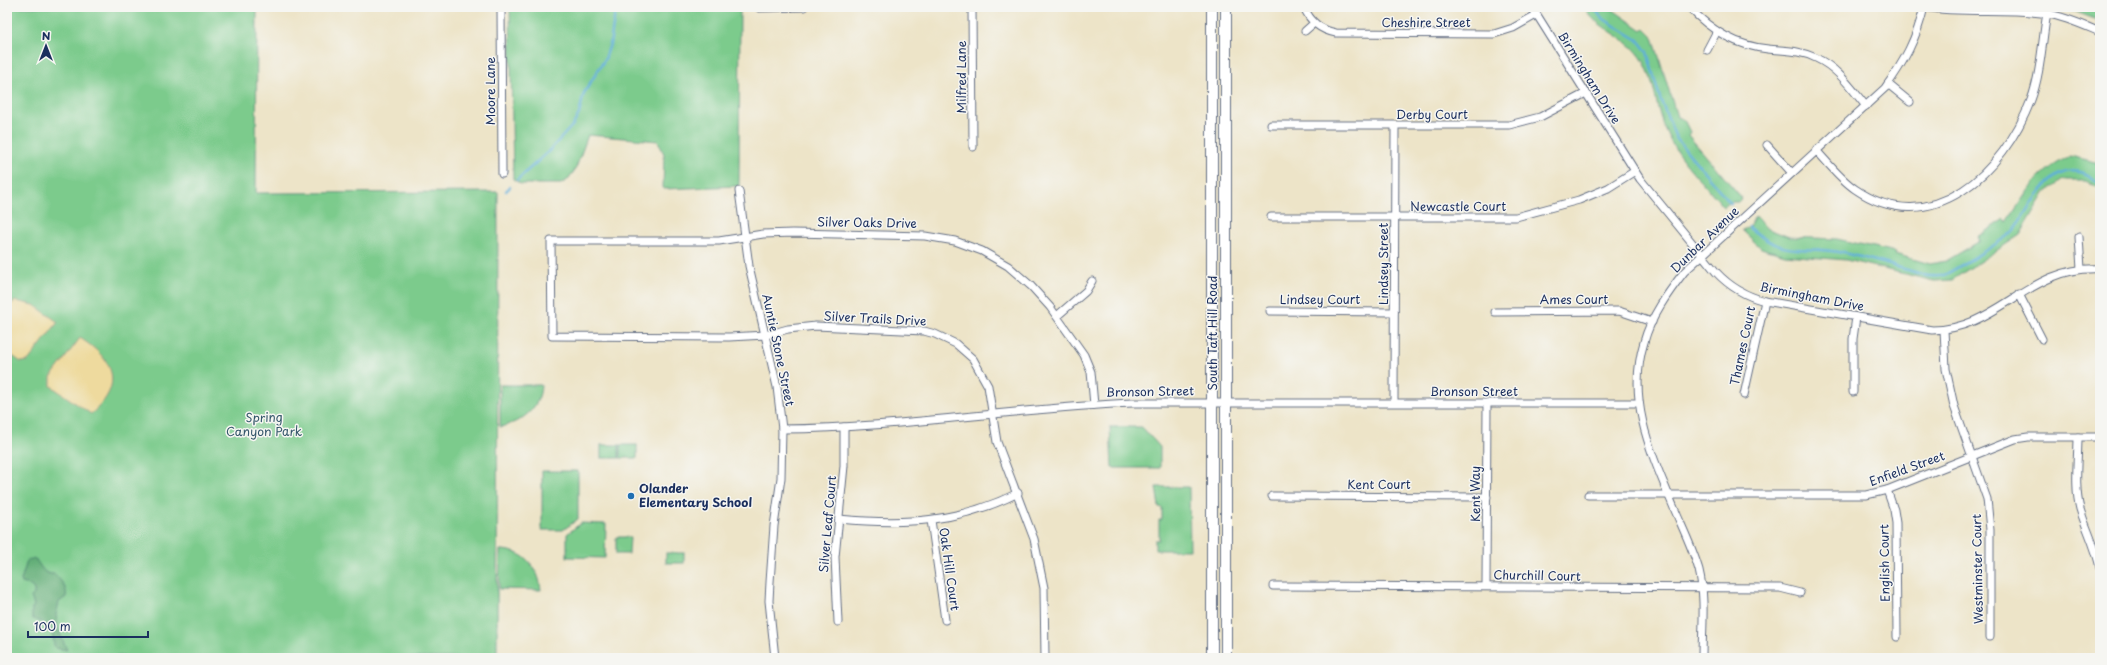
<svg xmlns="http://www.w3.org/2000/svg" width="2107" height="665" font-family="'Playpen Sans',sans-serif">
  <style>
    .green { fill: #7bcb8c; stroke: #4b7d75 }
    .forest { fill: #64af78; stroke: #406f6b }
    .sand { fill: #eeda9e; stroke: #84847e }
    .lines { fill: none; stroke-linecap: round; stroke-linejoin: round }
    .stream { stroke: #5fafd9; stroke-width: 2.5 }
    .street-casing { stroke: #646e83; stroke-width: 9 }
    .secondary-casing { stroke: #646e83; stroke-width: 12 }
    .street { stroke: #fff; stroke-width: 7 }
    .secondary { stroke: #fff; stroke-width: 10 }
    .poi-dot { fill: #1f6fb2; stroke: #f6f6f2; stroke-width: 1.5 }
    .labels { text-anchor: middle; stroke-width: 3; stroke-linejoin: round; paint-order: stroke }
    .street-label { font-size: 12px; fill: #1b2f5e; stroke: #f6f6f2 }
    .park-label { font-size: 12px; fill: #33566a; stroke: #f6f6f2 }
    .poi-label { font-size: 12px; font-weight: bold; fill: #1b2f5e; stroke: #f6f6f2; text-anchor: start }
  </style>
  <rect width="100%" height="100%" fill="#f6f6f2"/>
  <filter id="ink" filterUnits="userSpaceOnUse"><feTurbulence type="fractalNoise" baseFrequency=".025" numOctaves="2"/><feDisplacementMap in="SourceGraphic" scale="8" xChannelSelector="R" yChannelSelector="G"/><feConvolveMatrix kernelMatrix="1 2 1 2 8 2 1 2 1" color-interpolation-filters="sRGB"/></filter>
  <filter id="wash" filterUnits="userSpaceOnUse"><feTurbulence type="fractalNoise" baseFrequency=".012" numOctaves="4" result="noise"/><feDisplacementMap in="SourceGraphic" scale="16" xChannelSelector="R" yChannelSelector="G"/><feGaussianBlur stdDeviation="0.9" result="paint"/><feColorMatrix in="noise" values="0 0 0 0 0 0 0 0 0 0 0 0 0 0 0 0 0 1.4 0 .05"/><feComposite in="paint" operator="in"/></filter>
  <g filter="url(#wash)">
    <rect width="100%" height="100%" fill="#ede4c8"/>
    <g class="green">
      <polygon points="7,7 257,7 256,193 498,192 497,658 128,658 120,656 112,658 7,658"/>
      <polygon points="510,7 740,7 739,186 663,189 664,154 658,141 588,135 576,168 569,179 561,184 521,184 513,179"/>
      <path d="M1584 7H1609L1642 30 1644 28 1653 37 1677 117 1684 120 1690 132 1688 135 1742 198 1738 202H1730L1724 207C1705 184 1678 160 1666 132 1656 112 1655 81 1644 62 1629 35 1596 30 1584 7Z"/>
      <polygon points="2063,7 2100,7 2100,21"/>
      <path d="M2070 156 2100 163V189L2086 180H2063L2046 192 2020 235 1952 280 1934 281 1846 260 1785 255 1761 248 1742 230 1750 227 1751 222 1756 216 1766 228 1789 237 1837 239 1896 252 1895 254 1930 264 1946 261 1980 241 1978 237 2005 219 2007 222C2028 191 2035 174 2070 156Z"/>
      <path d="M500 385H541C540 409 522 422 500 427Z"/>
      <polygon points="1110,427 1142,427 1160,447 1160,468 1112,468"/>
      <rect x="601" y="445" width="18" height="13"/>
      <rect x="620" y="445" width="17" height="13"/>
      <polygon points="542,471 578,471 578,519 563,530 542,530"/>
      <polygon points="1156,487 1189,487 1190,550 1155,550 1155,540 1159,540 1159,520 1162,520 1162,508 1159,507"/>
      <polygon points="581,523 606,524 605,558 567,557 567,534"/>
      <polygon points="616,537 630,537 629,554 616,554"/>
      <path d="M500 550C523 550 539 566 541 590L499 589Z"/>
      <rect x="666" y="553" width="18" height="10"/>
    </g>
    <path class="forest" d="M34 558C42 566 42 575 55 574 61 581 68 588 66 597L59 602 56 615 58 629 67 650 56 648 54 645C54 636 50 627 41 622 38 620 35 620 32 618V609L34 605 31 597 34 594V589L29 585 22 583 21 580 27 561Z"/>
    <g class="sand">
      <polygon points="16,301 34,305 58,322 28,361 21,362 7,352 7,305"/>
      <path d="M80 338C113 359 126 384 91 414L51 386V377Z"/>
    </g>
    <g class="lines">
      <g class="stream">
        <polyline points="666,7 683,7"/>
        <polyline points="1593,7 1602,18 1638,40 1647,52 1660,98 1676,138 1731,204"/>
        <polyline points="517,180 548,152 573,125 579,114 584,93 605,59 610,44 616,7"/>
        <polyline points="506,191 510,187"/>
        <path d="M1749 227C1786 260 1802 244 1843 253 1872 259 1900 268 1928 276 1933 276 1939 277 1944 275 1954 270 2006 239 2013 231 2030 213 2047 164 2079 172 2087 173 2094 180 2100 184"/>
      </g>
    </g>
  </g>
  <g filter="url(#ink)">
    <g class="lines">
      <g class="street-casing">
        <g id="street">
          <polyline points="501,7 502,174"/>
          <polyline points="972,7 973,147"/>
          <path d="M1304 7C1310 22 1320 30 1336 33L1494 34 1513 28 1536 15"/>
          <path d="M1532 7 1640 179 1716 272C1730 287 1745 296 1765 301L1932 330C1998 330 2029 265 2100 269"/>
          <path d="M1689 7C1710 30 1737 46 1768 49 1785 51 1800 50 1816 58 1838 68 1851 88 1866 106"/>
          <path d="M1924 7C1965 14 2007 7 2048 14 2066 17 2083 25 2100 32"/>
          <polyline points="759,8 804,7"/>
          <polyline points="1305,31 1314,23"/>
          <polyline points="1707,50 1717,31"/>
          <polyline points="1888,84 1910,102"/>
          <polyline points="1271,125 1509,125 1540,117 1586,93"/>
          <polyline points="1767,145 1792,173"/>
          <path d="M1816 150C1828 163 1840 179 1855 189 1932 242 2004 171 2031 100 2041 73 2042 41 2047 13"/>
          <polyline points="739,191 749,266 777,387 782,429 781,478 774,526 770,582 769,601 775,658"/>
          <polyline points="1271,217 1516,217 1579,200 1608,188 1635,171"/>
          <polyline points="2079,237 2081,269"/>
          <polyline points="2019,294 2042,339"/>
          <polyline points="1270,311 1394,312"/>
          <polyline points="1495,312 1619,311 1652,322"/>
          <polyline points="1057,316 1086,291 1092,281"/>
          <polyline points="1944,330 1946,369 1954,406 1987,499 1990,530 1990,637"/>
          <polyline points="1853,392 1853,339 1856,317"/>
          <polyline points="1744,395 1765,301"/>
          <polyline points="1394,402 1395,126"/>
          <path d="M782 429C900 428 1016 408 1133 403H1639"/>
          <path d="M2078 437C2078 460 2074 486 2080 509 2086 529 2096 547 2100 568"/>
          <polyline points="1887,490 1894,510 1896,523 1897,637"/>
          <polyline points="1588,495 1866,495 1887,490 2015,439 2028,437 2100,437"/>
          <polyline points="1272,496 1487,497"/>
          <path d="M839 519C903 525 958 523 1018 493"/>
          <polyline points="931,520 945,620"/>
          <polyline points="1273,586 1780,588 1800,593"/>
          <polyline points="1486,586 1487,403"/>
          <polyline points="838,622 835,557 844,466 844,427"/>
          <polyline points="1045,658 1044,588 1034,539 997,442 988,386 973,359 956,344 935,334 924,331 816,326 788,329 766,335 729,337 552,336 551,241 719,241 763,234 793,233 925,236 955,241 982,251 1008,266 1031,286 1050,307 1084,355 1091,372 1094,405"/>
          <path d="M1702 658C1702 629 1706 599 1699 570 1693 549 1683 529 1674 508 1652 455 1626 401 1644 342 1651 316 1668 293 1684 272L1885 88C1904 62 1917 38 1924 7"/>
        </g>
      </g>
      <g class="secondary-casing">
        <g id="secondary">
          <polyline points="1212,7 1212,658"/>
          <polyline points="1226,7 1226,658"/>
        </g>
      </g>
      <use href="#street" class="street"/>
      <use href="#secondary" class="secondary"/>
    </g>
  </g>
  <circle class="poi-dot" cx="631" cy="496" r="4"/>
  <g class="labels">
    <g class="street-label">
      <text x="1426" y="27">Cheshire Street</text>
      <text transform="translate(962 77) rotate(-90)" y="4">Milfred Lane</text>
      <text transform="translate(1589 78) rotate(58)" y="4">Birmingham Drive</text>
      <text transform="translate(491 91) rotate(-90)" y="4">Moore Lane</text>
      <text x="1432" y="119">Derby Court</text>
      <text x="1458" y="211">Newcastle Court</text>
      <text transform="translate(867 223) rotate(1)" y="4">Silver Oaks Drive</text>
      <text transform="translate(1705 240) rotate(-44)" y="4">Dunbar Avenue</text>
      <text transform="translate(1384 264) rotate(-90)" y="4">Lindsey Street</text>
      <text transform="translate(1812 297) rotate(11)" y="4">Birmingham Drive</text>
      <text x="1320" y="304">Lindsey Court</text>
      <text x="1574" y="304">Ames Court</text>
      <text transform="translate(875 319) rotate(3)" y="4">Silver Trails Drive</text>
      <text transform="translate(1213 333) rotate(-90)" y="4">South Taft Hill Road</text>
      <text transform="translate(1743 346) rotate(-78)" y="4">Thames Court</text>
      <text transform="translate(778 350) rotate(78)" y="4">Auntie Stone Street</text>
      <text transform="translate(1150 392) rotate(-1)" y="4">Bronson Street</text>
      <text x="1474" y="396">Bronson Street</text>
      <text transform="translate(1907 469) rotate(-20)" y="4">Enfield Street</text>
      <text x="1379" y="489">Kent Court</text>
      <text transform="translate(1476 494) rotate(-90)" y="4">Kent Way</text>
      <text transform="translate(828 524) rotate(-85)" y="4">Silver Leaf Court</text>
      <text transform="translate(1885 563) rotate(-91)" y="4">English Court</text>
      <text transform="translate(949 569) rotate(82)" y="4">Oak Hill Court</text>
      <text transform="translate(1978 569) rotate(-91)" y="4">Westminster Court</text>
      <text transform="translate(1537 576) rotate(1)" y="4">Churchill Court</text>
    </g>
    <g class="park-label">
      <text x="264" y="422">Spring<tspan x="264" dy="14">Canyon Park</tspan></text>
    </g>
    <g class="poi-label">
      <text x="639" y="493">Olander<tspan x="639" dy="14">Elementary School</tspan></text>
    </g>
  </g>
  <rect width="2107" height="665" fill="none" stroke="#f6f6f2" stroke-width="24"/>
  <g transform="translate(46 46)" stroke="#f6f6f2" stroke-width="3" paint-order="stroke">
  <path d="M0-3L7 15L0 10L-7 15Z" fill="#1b2f5e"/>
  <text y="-6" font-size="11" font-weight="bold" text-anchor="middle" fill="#1b2f5e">N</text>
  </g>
  <path d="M28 631v6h120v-6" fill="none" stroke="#1b2f5e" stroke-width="2"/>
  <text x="34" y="631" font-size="12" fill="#1b2f5e" stroke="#f6f6f2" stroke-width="3" paint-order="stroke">100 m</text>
</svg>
